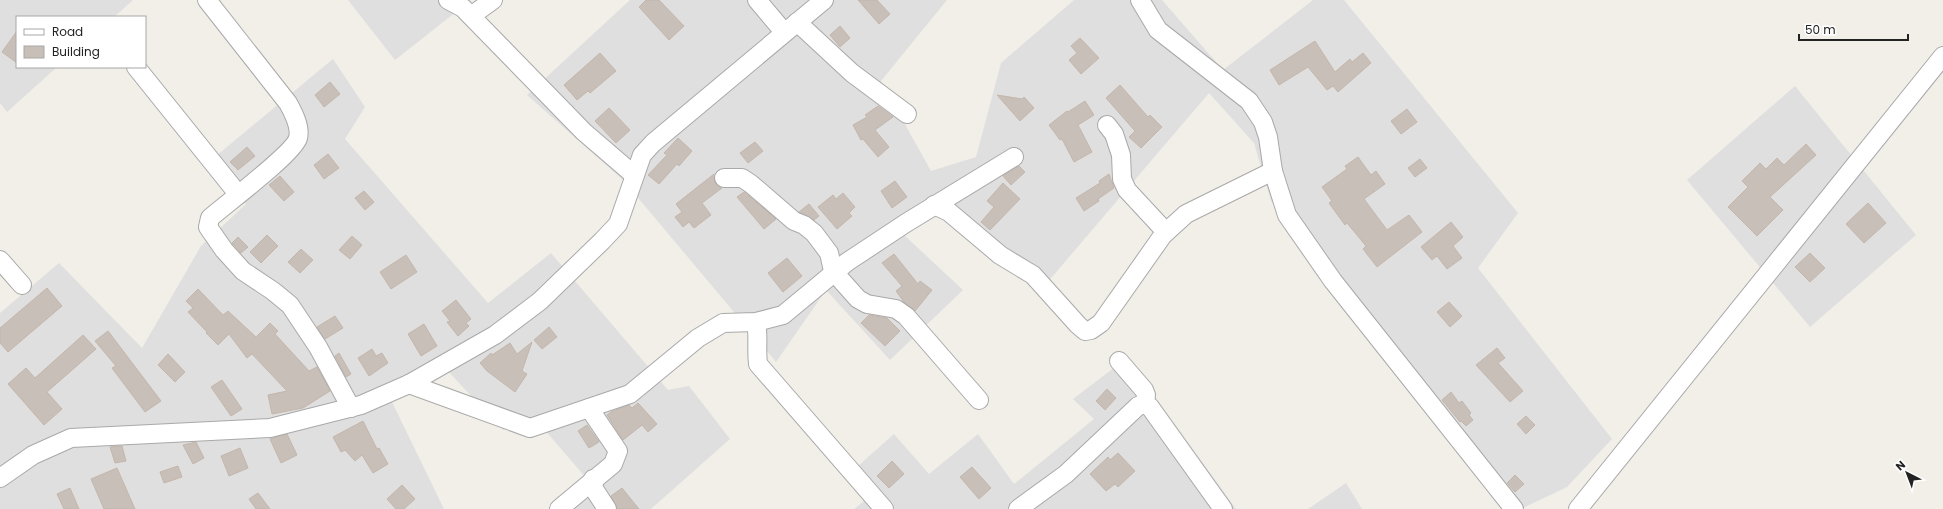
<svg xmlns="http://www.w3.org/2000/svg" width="1943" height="509" font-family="Poppins,sans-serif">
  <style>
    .residential { fill: #e0dfdf }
    .building { fill: #c7bfb8; stroke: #c4b6ab }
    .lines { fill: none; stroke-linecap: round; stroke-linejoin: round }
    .minor-casing { stroke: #a9a9a9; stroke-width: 20 }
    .minor { stroke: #fff; stroke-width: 18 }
  </style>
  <rect width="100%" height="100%" fill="#f2efe9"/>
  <g class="residential">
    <polygon points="0,0 133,0 114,17 17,17 17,67 57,67 7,112 0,103"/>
    <polygon points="348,0 471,0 395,60"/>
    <polygon points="630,0 947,0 881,81 931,171 976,157 1001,63 1074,0 1162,0 1223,70 1313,0 1344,0 1518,213 1478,268 1612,439 1567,487 1521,509 1501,509 1271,201 1254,143 1209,93 1046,284 939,198 902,233 963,290 890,360 826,290 776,362 623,180 527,95"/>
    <polygon points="333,59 365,107 345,139 488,303 551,253 668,390 689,386 730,439 651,509 549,509 587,479 537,421 503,430 446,369 392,402 444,509 0,509 0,313 59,263 142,348 201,246 246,204 210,161"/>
    <polygon points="1795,86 1916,235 1810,327 1687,180"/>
    <polygon points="1127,358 1236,509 854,509 869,497 850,473 894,434 929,474 978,434 1014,484 1094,419 1073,399"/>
    <polygon points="1346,483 1362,509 1308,509"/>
  </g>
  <g class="building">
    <polygon points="646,0 659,0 684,26 669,40 639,7"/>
    <polygon points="858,0 877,0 890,14 879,24"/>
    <polygon points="840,26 850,38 840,47 830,35"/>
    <polygon points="17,31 17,63 2,52"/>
    <polygon points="1080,38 1099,58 1081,74 1069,60 1077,53 1071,46"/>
    <polygon points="1315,41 1335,72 1350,59 1352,62 1363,53 1371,63 1338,92 1333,86 1327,90 1308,67 1279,85 1270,70"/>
    <polygon points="600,53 616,71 590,93 588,91 577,100 564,85"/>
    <polygon points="330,82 340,94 324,107 315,95"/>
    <polygon points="1120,85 1148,117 1150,115 1162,127 1141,148 1129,137 1135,131 1106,98"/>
    <polygon points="997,95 1022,99 1024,97 1034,108 1020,121"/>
    <polygon points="1085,101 1094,115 1078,125 1092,152 1074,162 1062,139 1060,140 1049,125 1067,111 1068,112"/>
    <polygon points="878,106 893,117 875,130 889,147 878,157 863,139 861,140 853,125 867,117 865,115"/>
    <polygon points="609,108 630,130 616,143 595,121"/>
    <polygon points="1407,109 1417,122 1401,134 1391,121"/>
    <polygon points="678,138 692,151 679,166 677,164 659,184 648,175 667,155 664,153"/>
    <polygon points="755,142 763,151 748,163 740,153"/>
    <polygon points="1806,144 1816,155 1770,197 1783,210 1757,236 1728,207 1748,187 1742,181 1760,163 1766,169 1777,158 1784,165"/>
    <polygon points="247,147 255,156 238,170 230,162"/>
    <polygon points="328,154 339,168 324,179 314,165"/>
    <polygon points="1358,157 1371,175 1376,171 1385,184 1364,199 1387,230 1409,215 1422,232 1377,267 1363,249 1366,246 1347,223 1345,225 1329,203 1332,201 1322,187 1347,169 1345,166"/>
    <polygon points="1420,159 1427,168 1415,177 1408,168"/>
    <polygon points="1019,166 1025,172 1011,185 1003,176"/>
    <polygon points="714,174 715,183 722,188 702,203 711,215 694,228 689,222 683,227 675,217 682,212 676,204"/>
    <polygon points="1109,174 1114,188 1098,199 1099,201 1084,211 1076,198 1100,183 1099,181"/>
    <polygon points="280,176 294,192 284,201 269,185"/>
    <polygon points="895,181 907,197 892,208 881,191"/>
    <polygon points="1003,183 1020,199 990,230 981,222 994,207 987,201"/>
    <polygon points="364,191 374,202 365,210 355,198"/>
    <polygon points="744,192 776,219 764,229 737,197"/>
    <polygon points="843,193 855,207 849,213 852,216 837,229 818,207 833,195 836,199"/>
    <polygon points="1868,203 1886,223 1864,243 1846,224"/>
    <polygon points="809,204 819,216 814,220 799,212"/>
    <polygon points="1451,222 1463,237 1453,246 1462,258 1447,269 1437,256 1432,260 1421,247"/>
    <polygon points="267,235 278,246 261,263 250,252"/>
    <polygon points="352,236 362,245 350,259 339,250"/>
    <polygon points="238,237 248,247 241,253 232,243"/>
    <polygon points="301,249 313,260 300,273 288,262"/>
    <polygon points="1810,253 1825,268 1810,282 1795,267"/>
    <polygon points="894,254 918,284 920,281 932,290 915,311 904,302 896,291 902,286 882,263"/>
    <polygon points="406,255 417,272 391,289 380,272"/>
    <polygon points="787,258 802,276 783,292 768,273"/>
    <polygon points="47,288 62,306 8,352 0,343 0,328"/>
    <polygon points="198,289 223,315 228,311 256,337 270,323 278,331 275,334 309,371 317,367 330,391 303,408 272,414 268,395 287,391 252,354 247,358 229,334 218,345 206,333 207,332 188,312 193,308 186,301"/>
    <polygon points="456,300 471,319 466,323 469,326 458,336 447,322 450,321 442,311"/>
    <polygon points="1449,302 1462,316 1450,327 1437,312"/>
    <polygon points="869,315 887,318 900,331 885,346 861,323"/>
    <polygon points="335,316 343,328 325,339 317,327"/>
    <polygon points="424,324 437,346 421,356 408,334"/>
    <polygon points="549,327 557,337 542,349 534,340"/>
    <polygon points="108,331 161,401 145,412 112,368 116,366 95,341"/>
    <polygon points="83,335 96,349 47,392 62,409 44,425 8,384 26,368 35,378"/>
    <polygon points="532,342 522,371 527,374 515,392 487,371 480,363 491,353 492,355 510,343 517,354"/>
    <polygon points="1497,348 1505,358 1498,363 1523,391 1510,402 1476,365"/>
    <polygon points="372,349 376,356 382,353 388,363 369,376 358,358"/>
    <polygon points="339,353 351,374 346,377 335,356"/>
    <polygon points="168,354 185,372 175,382 158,365"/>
    <polygon points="222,380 242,409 231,416 211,387"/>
    <polygon points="1107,389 1116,398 1105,410 1096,401"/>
    <polygon points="1451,392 1459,403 1462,401 1471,413 1469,415 1473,420 1466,426 1461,421 1460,422 1442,400"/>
    <polygon points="638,403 657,424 648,432 642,425 623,440 607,415 611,412 629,405 632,408"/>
    <polygon points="1526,416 1535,425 1526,434 1517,424"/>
    <polygon points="363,421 377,449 379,448 388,464 373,473 362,455 355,461 345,450 341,452 333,437"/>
    <polygon points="587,425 599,442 589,448 578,431"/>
    <polygon points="287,434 297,455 281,463 270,439"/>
    <polygon points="196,442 204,458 193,464 183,445"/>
    <polygon points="122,446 126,461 115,463 110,447"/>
    <polygon points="240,448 248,468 229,476 221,456"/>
    <polygon points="1118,453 1135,471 1118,487 1115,484 1106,491 1090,474 1108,457 1110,460"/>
    <polygon points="892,461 904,474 889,488 877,476"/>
    <polygon points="178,466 182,477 164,483 160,472"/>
    <polygon points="972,467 991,488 979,499 960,477"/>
    <polygon points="117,468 135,509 104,509 91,479"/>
    <polygon points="1515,475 1524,484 1515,492 1507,483"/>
    <polygon points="402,485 415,499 404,509 396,509 387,499"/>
    <polygon points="70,488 79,509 64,509 57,494"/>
    <polygon points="622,488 639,509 617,509 611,496"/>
    <polygon points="258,493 270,509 256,509 249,499"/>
  </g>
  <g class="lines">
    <g class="minor-casing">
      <g id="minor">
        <path d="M207 0 288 103C293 112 301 127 298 138 294 153 226 204 210 218L208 227 224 250 243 271 273 291 290 305 318 347 351 408"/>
        <polyline points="448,0 463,8 584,132 634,175"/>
        <polyline points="757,0 784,32"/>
        <polyline points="1140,0 1158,30 1249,101 1263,122 1268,137 1273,171 1287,215 1333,281 1514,509"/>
        <polyline points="471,16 493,0"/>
        <polyline points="797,22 852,73 907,114"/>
        <polyline points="136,67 238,194"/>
        <polyline points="1107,125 1114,134 1121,155 1122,179 1127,190 1166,232"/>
        <polyline points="724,178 742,178 751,184 794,221 804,225 814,233 829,253 833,271 858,299 867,304 896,309 906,316 979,400"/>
        <polyline points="934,205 949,212 1000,255 1033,275 1078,325 1085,331 1091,330 1101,323 1163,235 1186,214 1273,171"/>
        <polyline points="0,260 22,285"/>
        <path d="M756 322C759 338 756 349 758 364L884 509"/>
        <polyline points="1119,361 1144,390 1146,395 1145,404"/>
        <polyline points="409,384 530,428 630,394 698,338 723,323 756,322 783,315 847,262 906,223 1014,157"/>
        <polyline points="0,478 33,455 71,438 270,428 361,405 409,384 495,335 540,301 602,241 618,224 642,155 653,143 824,0"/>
        <polyline points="593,479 594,489 607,509"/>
        <polyline points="559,509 613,464 618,451 589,408"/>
        <polyline points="1018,509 1066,474 1138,406 1145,404 1150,407 1223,509"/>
        <polyline points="1578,509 1943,56"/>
      </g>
    </g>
    <use href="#minor" class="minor"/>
  </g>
  <rect x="16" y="16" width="130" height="52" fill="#ffffff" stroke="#a7a7a7"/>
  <rect x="24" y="29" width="20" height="6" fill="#ffffff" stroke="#a7a7a7"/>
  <text x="52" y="36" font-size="12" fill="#222222">Road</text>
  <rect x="24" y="46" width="20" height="12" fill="#c7bfb8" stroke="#a7a7a7"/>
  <text x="52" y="56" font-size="12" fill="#222222">Building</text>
  <g transform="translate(1907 473) rotate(318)" stroke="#ffffff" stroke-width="3" paint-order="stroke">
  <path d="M0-3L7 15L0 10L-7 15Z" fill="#222222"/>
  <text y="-6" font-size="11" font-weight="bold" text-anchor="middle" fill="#222222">N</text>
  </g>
  <path d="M1799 34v6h109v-6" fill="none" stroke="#222222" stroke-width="2"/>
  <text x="1805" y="34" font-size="12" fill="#222222" stroke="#ffffff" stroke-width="3" paint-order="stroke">50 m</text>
</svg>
